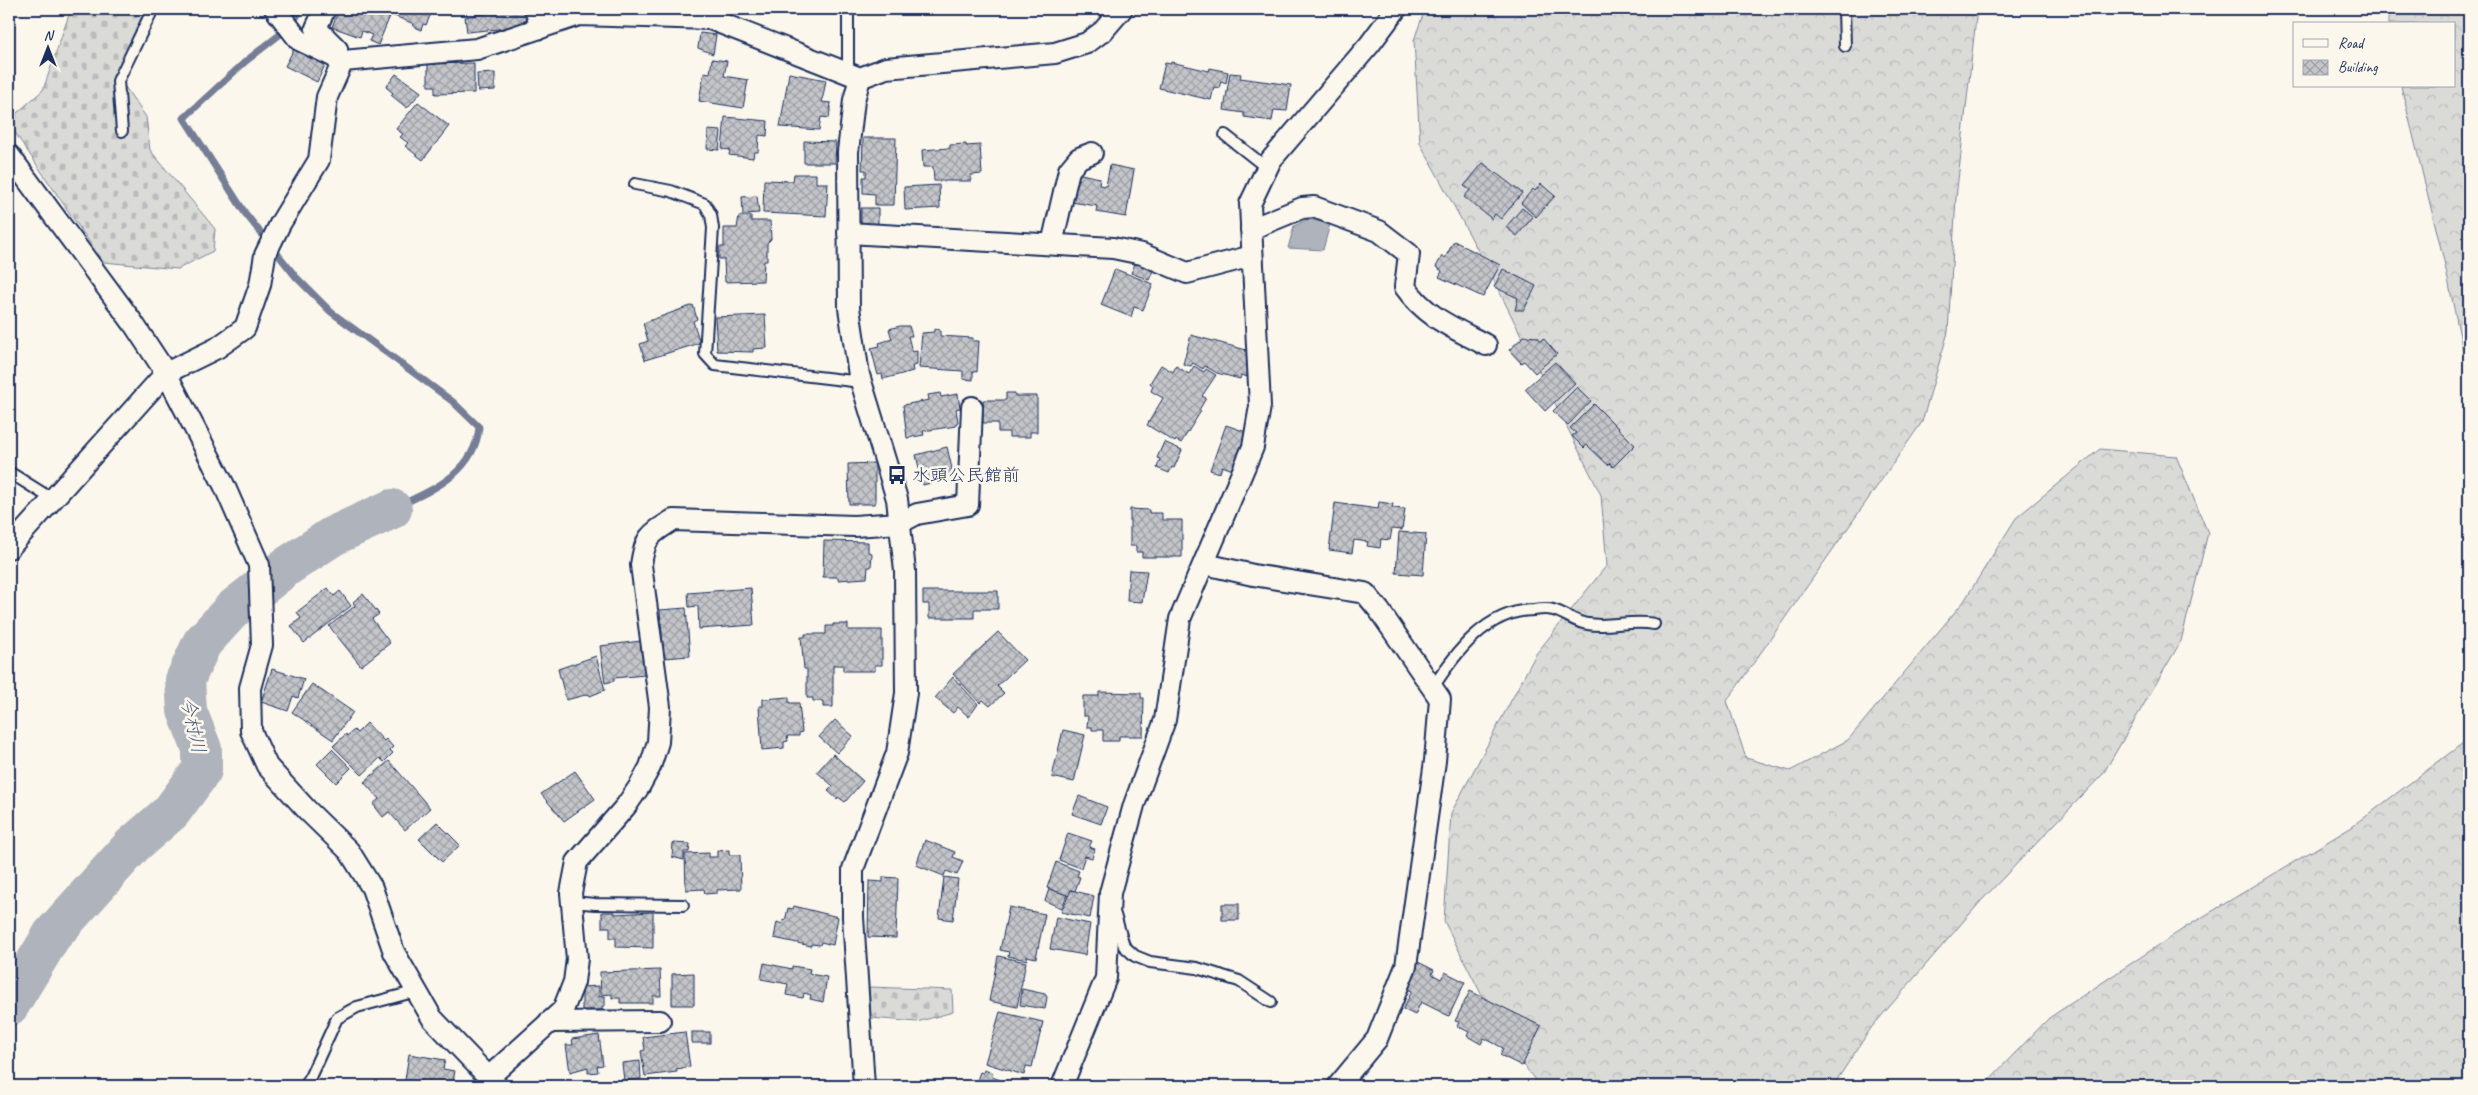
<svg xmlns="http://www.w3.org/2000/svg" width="2478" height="1095" font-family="Caveat,'Klee One',sans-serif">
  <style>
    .forest { fill: url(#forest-crowns); stroke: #7a849a }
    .cemetery { fill: url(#cemetery-stones); stroke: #7a849a }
    .water { fill: #afb3bb; stroke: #747e96 }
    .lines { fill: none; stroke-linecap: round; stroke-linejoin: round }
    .stream { stroke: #747e96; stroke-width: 7 }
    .river { stroke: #afb3bb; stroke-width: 40 }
    .building { fill: url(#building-cross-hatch); stroke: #1b2f5e }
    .service-casing { stroke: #1b2f5e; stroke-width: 14 }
    .minor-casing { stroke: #1b2f5e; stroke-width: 24 }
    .service { stroke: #fbf7ec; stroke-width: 10 }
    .minor { stroke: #fbf7ec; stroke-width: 20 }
    .labels { text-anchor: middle; stroke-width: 5; stroke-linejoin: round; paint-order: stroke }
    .poi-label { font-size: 18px; fill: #1b2f5e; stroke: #fbf7ec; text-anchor: start }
    .water-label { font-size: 19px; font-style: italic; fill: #47577a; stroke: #fbf7ec }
  </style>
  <defs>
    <pattern id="forest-crowns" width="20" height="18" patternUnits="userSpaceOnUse" patternTransform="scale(1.25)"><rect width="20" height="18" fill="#dadad7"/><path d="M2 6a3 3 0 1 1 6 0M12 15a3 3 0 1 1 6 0" fill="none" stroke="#babbbb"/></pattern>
    <pattern id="cemetery-stones" width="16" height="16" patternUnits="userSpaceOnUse" patternTransform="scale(1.25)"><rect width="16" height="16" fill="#dadad7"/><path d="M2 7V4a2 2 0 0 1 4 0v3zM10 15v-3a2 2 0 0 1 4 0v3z" fill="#babbbb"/></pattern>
    <pattern id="building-cross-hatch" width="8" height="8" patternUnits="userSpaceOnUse" patternTransform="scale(1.25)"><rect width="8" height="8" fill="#c3c5c9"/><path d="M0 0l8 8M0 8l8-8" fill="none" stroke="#9ea0a6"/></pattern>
  </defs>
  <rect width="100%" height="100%" fill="#fbf7ec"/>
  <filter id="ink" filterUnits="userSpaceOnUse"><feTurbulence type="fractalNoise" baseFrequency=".02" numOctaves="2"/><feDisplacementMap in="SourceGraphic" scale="10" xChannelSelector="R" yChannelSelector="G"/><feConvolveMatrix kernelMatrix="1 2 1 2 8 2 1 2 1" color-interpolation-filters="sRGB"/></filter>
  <g filter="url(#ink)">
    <g class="forest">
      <polygon points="1425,9 1977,9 1956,198 1948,332 1922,422 1727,701 1746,758 1790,771 1848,740 1964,601 2016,518 2100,449 2176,456 2208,533 2181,641 2103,774 1981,901 1871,1028 1833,1086 1539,1086 1500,1031 1444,921 1451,813 1536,654 1607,565 1601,495 1489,271 1420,143 1414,40"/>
      <polygon points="2388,9 2469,9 2469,379 2444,261 2401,86 2454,86 2454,24 2388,24"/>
      <polygon points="2469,729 2469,1086 1983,1086 2049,1018 2186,927 2352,827 2463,743"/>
    </g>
    <g class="cemetery">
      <polygon points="71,9 145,9 116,74 146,117 150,150 215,229 213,251 178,269 103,262 9,124 9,120 43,90"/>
      <polygon points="869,987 952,990 953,1012 917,1022 871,1018"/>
    </g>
    <polygon class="water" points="1309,219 1330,224 1323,250 1288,248 1294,226"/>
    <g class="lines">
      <path class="stream" d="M301 9 292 25 246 61 184 118 245 213 296 277 331 312 452 401 479 427C475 474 430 491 392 509"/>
      <polyline class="river" points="9,1006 52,935 133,845 171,812 202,770 202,749 187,711 185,680 202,643 233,609 286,567 333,536 392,509"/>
    </g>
    <g class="building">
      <polygon points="339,9 372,9 390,16 378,45 369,41 372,35 362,31 360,37 332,27"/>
      <polygon points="394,9 433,9 426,25 423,24 421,30 413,26 414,24 392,15"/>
      <polygon points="487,9 527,9 529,20 519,27 467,32 465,17 487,13"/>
      <polygon points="700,33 716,35 713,54 698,48"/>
      <polygon points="295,47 326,63 317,82 285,66"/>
      <polygon points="712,59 727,61 724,76 748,80 743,108 699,101 704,72 710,73"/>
      <polygon points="1171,62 1209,71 1210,68 1228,72 1226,83 1221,81 1219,88 1214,87 1211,100 1159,88 1165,63 1171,64"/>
      <polygon points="474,63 474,93 435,94 435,86 428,86 428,64"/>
      <polygon points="495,73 495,90 478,91 477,74"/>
      <polygon points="789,73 826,80 822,102 831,103 829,118 821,117 819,130 780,127"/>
      <polygon points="1230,73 1241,74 1240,78 1291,85 1287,111 1274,110 1272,121 1244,117 1244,113 1224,110"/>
      <polygon points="396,74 421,92 407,108 391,95 393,93 386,87"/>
      <polygon points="418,102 449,126 423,160 405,146 408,143 400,137 403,134 396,129"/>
      <polygon points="725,117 768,121 767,136 759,135 758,152 754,152 753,158 729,155 730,150 722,149"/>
      <polygon points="708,130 721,131 719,150 707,149"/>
      <polygon points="863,138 896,138 894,205 875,205 875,194 863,193 863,177 866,177 866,170 862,170"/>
      <polygon points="804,141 836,142 835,163 804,163"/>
      <polygon points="966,144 966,146 980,145 982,174 971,175 971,181 934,181 933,167 923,167 922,150 950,148 950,145"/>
      <polygon points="1483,163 1522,193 1501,219 1495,214 1492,219 1464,197 1470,190 1464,186"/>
      <polygon points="1110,165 1134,170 1126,217 1096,212 1097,206 1071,202 1076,173 1100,178 1099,185 1106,186"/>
      <polygon points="794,174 816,174 816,183 828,183 826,216 763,213 764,180 793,181"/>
      <polygon points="1541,184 1555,196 1536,217 1521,203 1533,189 1535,191"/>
      <polygon points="939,185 940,208 905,210 904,187"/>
      <polygon points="757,196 759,213 743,214 742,197"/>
      <polygon points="861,208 878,208 878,224 861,223"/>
      <polygon points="1522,208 1533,217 1517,236 1506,227"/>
      <polygon points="739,216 751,216 751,221 770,221 771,239 767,243 767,261 764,261 763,281 725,282 724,259 719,259 719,247 724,247 724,228 737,228"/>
      <polygon points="1454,241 1500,265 1483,297 1439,277 1442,271 1436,267 1442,256 1445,258"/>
      <polygon points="1137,259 1155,266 1149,280 1131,273"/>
      <polygon points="1115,269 1153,284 1143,310 1134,307 1131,317 1101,305"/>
      <polygon points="1503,269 1536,286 1524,310 1515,310 1518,298 1494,287"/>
      <polygon points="693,305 697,319 693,321 700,343 645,360 640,344 648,341 643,323"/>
      <polygon points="765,315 767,348 753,349 753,352 717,351 715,317"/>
      <polygon points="900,326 909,326 912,336 908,336 912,352 917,351 917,365 912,366 913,371 883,379 882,374 878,375 871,348 880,346 879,343 892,339 889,329"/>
      <polygon points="934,329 940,330 940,336 973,338 973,341 979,341 977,372 973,371 973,380 963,379 963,371 919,368 922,333 934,332"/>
      <polygon points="1191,335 1250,351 1251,378 1241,375 1240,379 1217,373 1205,366 1203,369 1193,363 1191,366 1183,364"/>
      <polygon points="1524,336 1538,337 1541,341 1543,338 1557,354 1535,373 1524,361 1521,363 1509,350"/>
      <polygon points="1555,362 1575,383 1545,411 1525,389"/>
      <polygon points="1161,365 1173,372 1176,366 1189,374 1194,366 1204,372 1206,369 1216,375 1202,396 1206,398 1199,410 1201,411 1181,443 1176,440 1175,442 1147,425 1163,398 1151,391 1153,386 1150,383"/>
      <polygon points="1577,387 1591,401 1568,425 1553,411"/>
      <polygon points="940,393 941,397 958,394 960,408 956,409 958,422 956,423 956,426 923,431 924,435 907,438 903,405 929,400 928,395"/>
      <polygon points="1006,393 1015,393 1015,396 1037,396 1037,432 1030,432 1030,437 1009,437 1009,432 998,432 998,423 983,423 983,400 1006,400"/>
      <polygon points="1594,404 1635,445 1613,467 1610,463 1608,465 1587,445 1584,448 1572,436 1576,433 1570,428"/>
      <polygon points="1226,425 1246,432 1233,470 1222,466 1220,473 1210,470"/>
      <polygon points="1164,442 1182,450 1174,468 1172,467 1169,473 1157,468 1160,459 1157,458"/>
      <polygon points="947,447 954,477 923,485 916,455"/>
      <polygon points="875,463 875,504 849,504 848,464"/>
      <polygon points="1379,502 1393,504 1392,508 1405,509 1402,530 1392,529 1390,540 1381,539 1380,548 1367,546 1368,542 1354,540 1352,553 1329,550 1335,503 1378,509"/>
      <polygon points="1130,509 1149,510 1149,513 1162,513 1162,520 1182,520 1182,557 1142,557 1142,552 1136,552 1136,546 1130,546"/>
      <polygon points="1399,532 1426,534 1423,575 1396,573"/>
      <polygon points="824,541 868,542 868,552 872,553 871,567 868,567 867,578 838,580 838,577 823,577"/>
      <polygon points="1129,570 1147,571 1142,602 1127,601"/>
      <polygon points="328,588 334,596 340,591 351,606 304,643 291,626 301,618 297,612"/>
      <polygon points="751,588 754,625 699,629 698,606 689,607 688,593"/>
      <polygon points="923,591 998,591 998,609 974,609 974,618 929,618 929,604 923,604"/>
      <polygon points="363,594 379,614 372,619 390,643 361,666 329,626 355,606 353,602"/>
      <polygon points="686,608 690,656 664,658 660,610"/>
      <polygon points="833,624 848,624 848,630 882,630 882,665 875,665 875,671 843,671 843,665 833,665 833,707 823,707 823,701 813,701 813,698 807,698 807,669 804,669 801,637 805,637 805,634 826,634 826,626 833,626"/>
      <polygon points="998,632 1025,660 997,686 1004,693 990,706 983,700 980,703 953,674"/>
      <polygon points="641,641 645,675 614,678 614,681 605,683 600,646"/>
      <polygon points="596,656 605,690 590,696 589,694 566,700 558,669"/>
      <polygon points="272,669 304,679 298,698 293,696 288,711 261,702"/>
      <polygon points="953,677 978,704 969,717 958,707 953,713 935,698"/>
      <polygon points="312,684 353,712 333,740 292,712"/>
      <polygon points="1099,692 1141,693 1141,698 1144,698 1143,736 1119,736 1119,741 1103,741 1103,730 1092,730 1092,727 1087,727 1088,716 1083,716 1083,696 1099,696"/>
      <polygon points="789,697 789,703 799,703 802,732 799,733 799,736 787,736 788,741 784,742 784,748 762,750 759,706 763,706 763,699"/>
      <polygon points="835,720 853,736 837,753 819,737"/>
      <polygon points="367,723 384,741 386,739 393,747 390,750 393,753 384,762 380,758 362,775 333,746 346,734 347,736 354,730 357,733"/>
      <polygon points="1063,730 1085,735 1074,782 1052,777"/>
      <polygon points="332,749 351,768 336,783 317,764"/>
      <polygon points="833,754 863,781 845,802 838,797 837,799 828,791 833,786 817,772"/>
      <polygon points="389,761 430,808 405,830 389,812 383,817 373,804 379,799 364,782"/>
      <polygon points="575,771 595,799 564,821 541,794"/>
      <polygon points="1079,796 1107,807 1101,824 1072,814"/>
      <polygon points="437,822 460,845 442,862 419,839"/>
      <polygon points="1068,833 1092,841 1089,847 1095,849 1092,858 1085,856 1081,868 1059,860"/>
      <polygon points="925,840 955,852 953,857 963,861 957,875 946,871 944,876 916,865"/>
      <polygon points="673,843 690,844 689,852 684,852 684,860 672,857"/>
      <polygon points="729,850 729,855 740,855 741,889 717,890 717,893 705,894 704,889 686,890 685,854 709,853 709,857 717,857 717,851"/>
      <polygon points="1056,862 1079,871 1077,876 1080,877 1075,891 1071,890 1069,896 1047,888"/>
      <polygon points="883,877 898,878 896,938 868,937 869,881 883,882"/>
      <polygon points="944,877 958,879 953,920 939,918"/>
      <polygon points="1049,889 1067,895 1062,908 1045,901"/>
      <polygon points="1071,890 1094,896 1090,918 1061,912"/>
      <rect x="1222" y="904" width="17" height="16"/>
      <polygon points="794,906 838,917 833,945 821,942 820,945 811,944 811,946 774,938 777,922 782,924 783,920 785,921 788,908 793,909"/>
      <polygon points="1009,907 1045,914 1036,958 1027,956 1027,960 1008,956 1009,952 1000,950"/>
      <polygon points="602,912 615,912 615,914 653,912 653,948 616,947 616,938 610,938 610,927 602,927"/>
      <polygon points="1056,917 1090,924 1085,955 1050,949"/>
      <polygon points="998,956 1026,962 1017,1007 989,1001"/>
      <polygon points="1418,962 1434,970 1432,974 1441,979 1445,972 1465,982 1449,1016 1421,1002 1415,1015 1403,1009 1412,991 1405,988"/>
      <polygon points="764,963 792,969 792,966 810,969 809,974 827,977 823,1002 810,999 811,995 804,993 803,998 786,995 788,984 761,979"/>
      <polygon points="660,970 661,996 653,996 653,1003 620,1003 620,998 612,998 612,994 601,995 600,972"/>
      <polygon points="694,973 694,1005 672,1005 672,974"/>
      <polygon points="599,986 599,997 605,996 605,1006 602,1006 602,1010 582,1010 582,987"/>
      <polygon points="1022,989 1045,994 1047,997 1045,1009 1020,1005"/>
      <polygon points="1470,991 1541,1026 1522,1066 1500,1055 1503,1048 1484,1038 1481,1044 1467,1036 1469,1032 1457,1026 1459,1022 1455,1021"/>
      <polygon points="1000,1012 1043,1022 1032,1067 1026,1066 1024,1075 985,1063"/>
      <polygon points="685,1032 690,1067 676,1069 677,1072 645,1076 641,1051 645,1050 643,1037"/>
      <rect x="692" y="1032" width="18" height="11"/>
      <polygon points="599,1035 603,1065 597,1066 598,1072 588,1073 588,1067 570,1072 566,1045 573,1045 572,1039"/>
      <polygon points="409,1054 445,1060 443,1069 455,1071 452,1086 404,1086"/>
      <polygon points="640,1061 641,1079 624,1081 622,1063"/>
      <polygon points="984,1070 993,1073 992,1077 1016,1086 975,1086 980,1072 983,1073"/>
    </g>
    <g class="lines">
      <g class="service-casing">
        <g id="service">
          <polyline points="848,9 848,73"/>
          <polyline points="1844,9 1845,46"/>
          <polyline points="122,131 118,81 153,9"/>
          <polyline points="1225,135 1267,168"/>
          <polyline points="635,184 671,191 705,204 711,215 713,228 705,354 715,365 861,382"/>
          <polyline points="9,472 52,499"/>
          <path d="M1432 689C1455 653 1487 610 1534 610 1540 609 1547 608 1553 610 1565 613 1576 623 1588 624 1610 628 1632 619 1654 624"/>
          <polyline points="572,902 595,904 683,905"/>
          <polyline points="1115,915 1124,946 1135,956 1150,962 1197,968 1239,981 1271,1002"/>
          <polyline points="306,1086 337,1018 357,1007 417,991"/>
        </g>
      </g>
      <g class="minor-casing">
        <g id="minor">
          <polyline points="275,9 299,40 343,61"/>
          <polyline points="325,9 316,28 337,49 334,57"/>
          <polyline points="535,9 541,28"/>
          <polyline points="860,78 854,100 848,152 849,308 859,375 897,499 905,571 906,693 897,753 853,869 853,917 864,1086"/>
          <polyline points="9,155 133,323 166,373 224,485 259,565 262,645 250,688 251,731 267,766 307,810 349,851 372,888 394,952 432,1018 497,1086"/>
          <path d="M1251 229 1302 208 1314 207 1379 231 1409 254 1405 287C1427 318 1454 328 1486 345"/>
          <polyline points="848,233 1113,248 1142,254 1187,273 1252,256"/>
          <polyline points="1052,244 1069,170 1079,158 1092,153"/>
          <polyline points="9,548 166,373 217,348 245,328 260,285 265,255 280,224 319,160 327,97 343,61 477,49 579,15 710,19 860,78 886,68 1055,53 1087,43 1103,31 1122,9"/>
          <polyline points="1205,564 1253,575 1365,593 1379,610 1440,699 1435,761 1406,966 1377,1039 1338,1086"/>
          <polyline points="549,1022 660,1021"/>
          <path d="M489 1077 563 1010 574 982 577 959 571 893 577 862 626 806 639 787 650 767 658 742 660 707 641 565C645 537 649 535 673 520L854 526 900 523 917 514 968 505 972 407"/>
          <polyline points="1062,1086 1106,978 1110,893 1134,805 1165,720 1180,619 1253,447 1260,406 1250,204 1271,160 1370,44 1396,9"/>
        </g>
      </g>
      <use href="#service" class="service"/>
      <use href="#minor" class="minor"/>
    </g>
  </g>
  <defs>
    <g id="bus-bare" transform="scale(1.5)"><path d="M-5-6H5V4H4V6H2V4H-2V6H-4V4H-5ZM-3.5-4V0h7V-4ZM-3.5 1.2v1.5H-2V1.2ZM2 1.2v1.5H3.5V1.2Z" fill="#1b2f5e" stroke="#fbf7ec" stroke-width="2.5" paint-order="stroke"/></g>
  </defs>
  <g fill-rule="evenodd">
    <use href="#bus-bare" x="897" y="475"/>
  </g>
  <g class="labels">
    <g class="poi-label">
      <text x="912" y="481">水頭公民館前</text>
    </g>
    <g class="water-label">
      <text transform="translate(194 725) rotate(78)" y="7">今村川</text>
    </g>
  </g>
  <rect width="2478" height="1095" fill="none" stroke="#fbf7ec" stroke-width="30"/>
  <rect x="15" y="15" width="2448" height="1065" fill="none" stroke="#1b2f5e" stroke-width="2" filter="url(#ink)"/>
  <rect x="2293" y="22" width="162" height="65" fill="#fbf7ec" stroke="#a1a7b3"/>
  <rect x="2303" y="39" width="25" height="8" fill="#fbf7ec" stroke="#a1a7b3"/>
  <text x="2338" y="48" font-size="15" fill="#1b2f5e">Road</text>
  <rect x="2303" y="60" width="25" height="15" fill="url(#building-cross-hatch)" stroke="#a1a7b3"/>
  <text x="2338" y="72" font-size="15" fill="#1b2f5e">Building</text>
  <g transform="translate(48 48)" stroke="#fbf7ec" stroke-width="4" paint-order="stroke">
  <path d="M0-4L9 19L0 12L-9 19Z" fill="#1b2f5e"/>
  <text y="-8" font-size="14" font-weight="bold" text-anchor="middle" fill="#1b2f5e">N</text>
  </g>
</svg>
